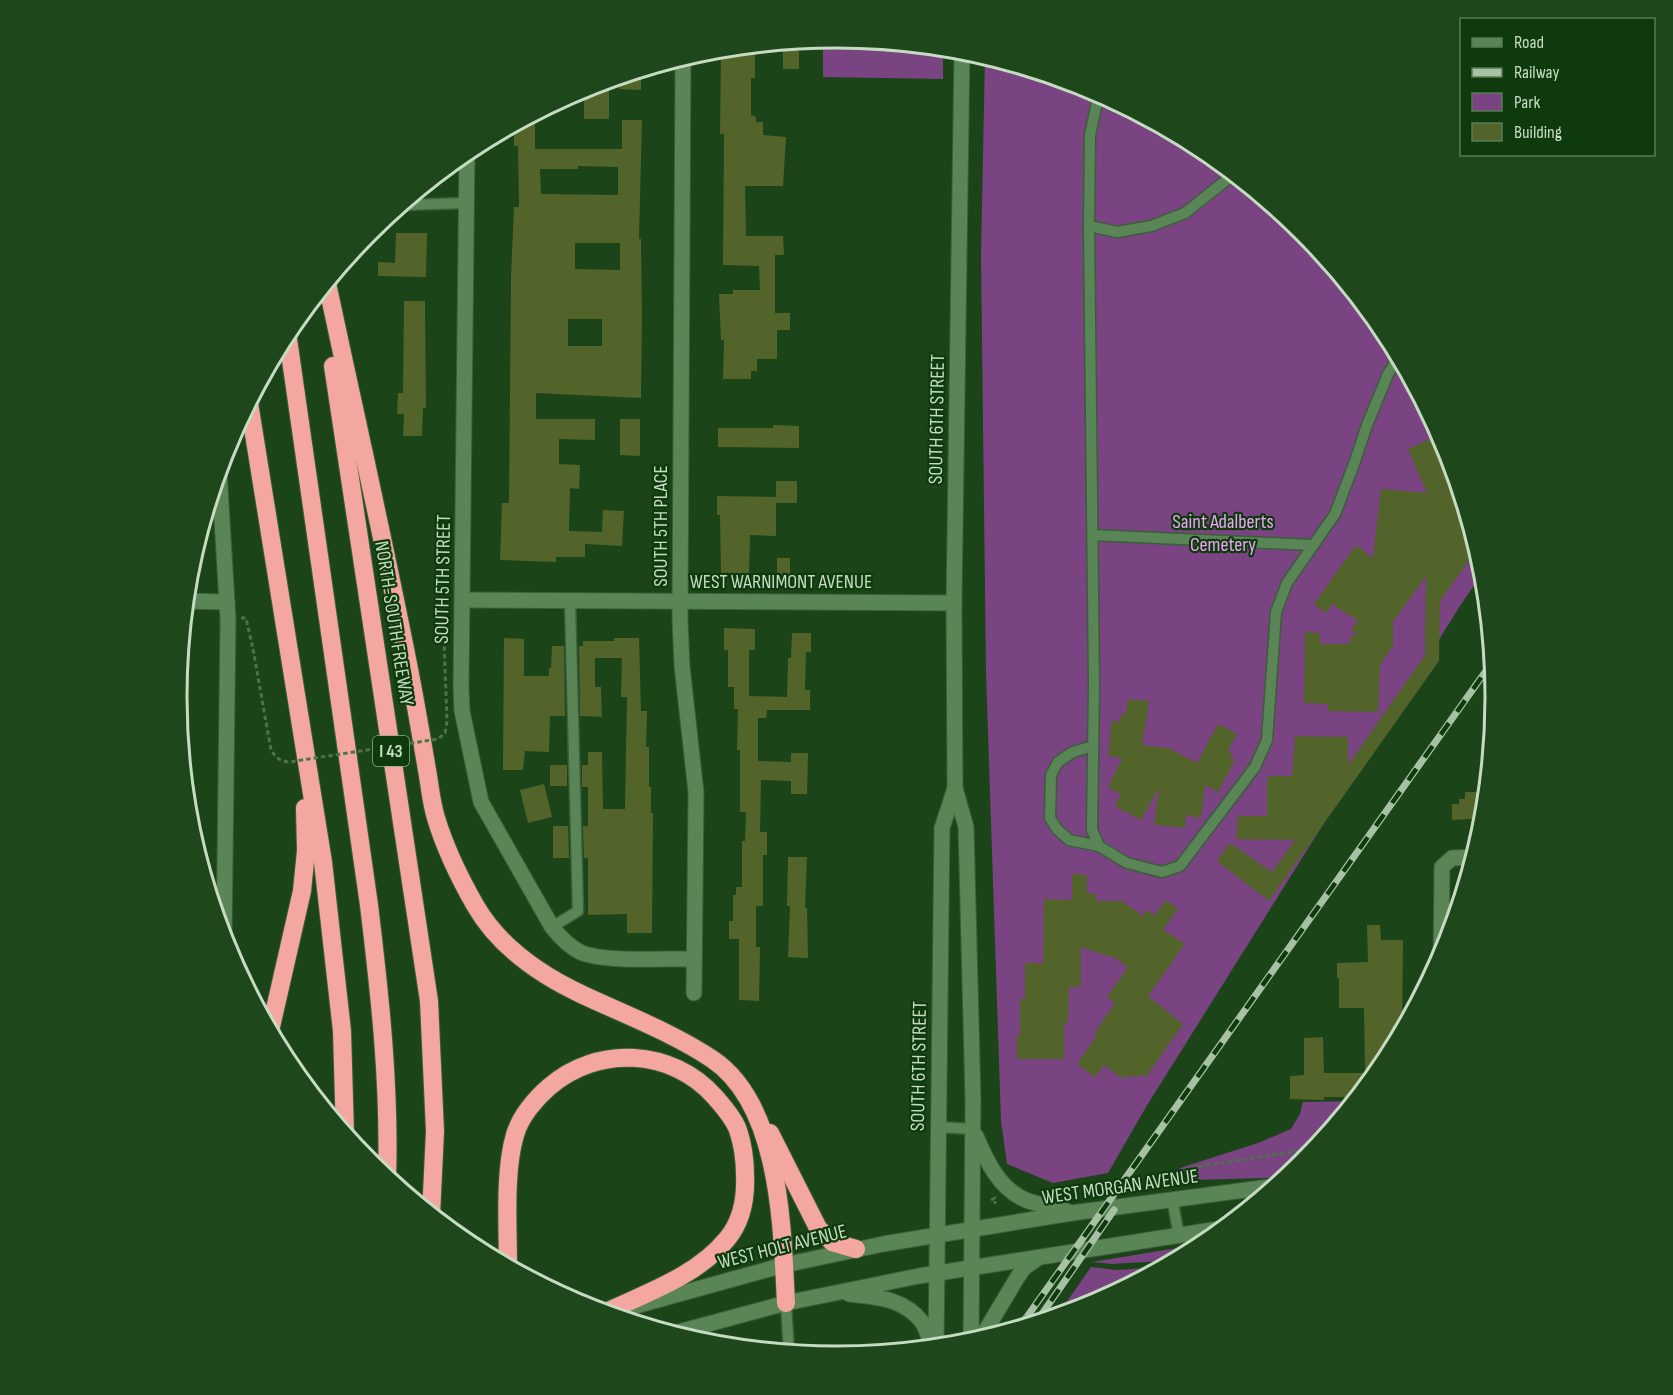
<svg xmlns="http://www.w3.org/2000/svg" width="1673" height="1395" font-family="'Sofia Sans Condensed',sans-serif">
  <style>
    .green { fill: #7a4381 }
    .building { fill: #53642b; fill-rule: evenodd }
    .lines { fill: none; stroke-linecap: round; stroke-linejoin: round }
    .service-casing { stroke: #3b5f3a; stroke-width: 13 }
    .minor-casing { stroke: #3b5f3a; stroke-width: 17 }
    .tertiary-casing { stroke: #3b5f3a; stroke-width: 17 }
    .motorway-casing { stroke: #3b5f3a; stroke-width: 20 }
    .path { stroke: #4e724c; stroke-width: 3; stroke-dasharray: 4.5 3; stroke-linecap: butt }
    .service { stroke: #598557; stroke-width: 10 }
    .minor { stroke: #598557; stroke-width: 15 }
    .tertiary { stroke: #598557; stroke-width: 15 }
    .motorway { stroke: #f4a6a1; stroke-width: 18 }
    .rail-casing { stroke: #a7c1a5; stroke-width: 7 }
    .rail { stroke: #0f3a0e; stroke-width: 4.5; stroke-dasharray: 14; stroke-linecap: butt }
    .path-bridge { stroke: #4e724c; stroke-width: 3; stroke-dasharray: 4.5 3; stroke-linecap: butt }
    .labels { text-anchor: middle; stroke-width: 4.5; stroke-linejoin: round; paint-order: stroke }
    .shield { fill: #0f3a0e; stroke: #8eab8d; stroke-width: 1.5 }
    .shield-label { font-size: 18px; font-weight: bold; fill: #c5dcc3 }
    .street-label { font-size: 20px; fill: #c5dcc3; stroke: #0f3a0e }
    .park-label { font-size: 20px; fill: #eea4f7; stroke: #0f3a0e }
    .rim { fill: none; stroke: #c5dcc3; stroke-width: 3 }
  </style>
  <rect width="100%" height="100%" fill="#1b4419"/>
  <g class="green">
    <polygon points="837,38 943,48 943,79 823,77 823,39"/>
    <polygon points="985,56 1089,88 1203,149 1303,231 1385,331 1446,445 1484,571 1460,606 1146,1107 1108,1173 1053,1183 1007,1164 1001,1121 986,673 981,255"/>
    <polygon points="1355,1101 1303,1164 1290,1175 1265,1178 1154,1181 1183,1167 1258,1143 1291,1129 1300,1114 1303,1102"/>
    <polygon points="1208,1243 1178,1260 1112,1264 1092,1262"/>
    <polygon points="1091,1267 1117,1270 1164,1267 1089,1307 1056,1317"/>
    <polygon points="744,1340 756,1344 759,1340 770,1351 721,1346"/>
  </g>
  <g class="building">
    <polygon points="755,46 755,78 751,78 751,115 756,117 756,122 763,122 763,135 786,137 783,186 745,186 746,236 783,236 784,255 775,255 775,313 790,313 790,330 777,330 777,359 757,359 757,371 751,371 751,379 723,379 724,340 721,340 719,294 733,294 733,290 760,290 759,266 723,265 724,134 720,134 721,49"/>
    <rect x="783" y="49" width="16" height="20"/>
    <polygon points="641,70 641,90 619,89 619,77"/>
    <polygon points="584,88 609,89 609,119 584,119"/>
    <path d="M523 120 535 121V149H622V120H642L639 239H641L642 315 641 398 536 393V419H595V440L559 439V464L580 465 579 489 570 488 569 531 602 532 603 510 624 511 622 546 585 544V557H556V562L500 560 502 503H509L511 277 514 207H519L518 146H514V125ZM578 166 618 167V195L541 194 540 169H578ZM575 243H620V270L575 269ZM568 319H602V346H568Z"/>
    <polygon points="396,233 427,233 426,277 378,276 378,262 395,263"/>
    <polygon points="404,301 425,301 426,408 423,408 422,436 403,436 404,414 397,414 398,393 403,393"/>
    <polygon points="620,419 640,419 640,456 620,455"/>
    <polygon points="773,425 799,426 799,448 718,447 718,428 773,428"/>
    <polygon points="1441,434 1446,445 1478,548 1440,601 1439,661 1269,901 1218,862 1218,859 1230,843 1272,872 1295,840 1236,839 1238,816 1267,816 1267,779 1269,776 1292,776 1295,736 1348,737 1348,765 1425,655 1426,576 1393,622 1393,646 1380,665 1378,712 1328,711 1328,704 1304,703 1305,632 1320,633 1320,644 1350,644 1350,635 1359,635 1351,630 1358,621 1332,604 1326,613 1314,604 1356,545 1373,558 1381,489 1427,493 1408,449"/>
    <polygon points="776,481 797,481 797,503 776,503 776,536 750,535 749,573 721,573 720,515 717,515 717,496 776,497"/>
    <rect x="777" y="558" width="13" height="17"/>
    <polygon points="724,628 755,629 755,650 749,650 749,696 787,697 788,658 791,658 792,633 811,633 811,652 806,652 805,690 810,690 810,710 767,710 766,718 758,718 758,761 791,762 791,753 808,753 807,794 791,794 791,781 761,780 760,832 767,832 767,855 763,855 763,906 756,906 756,947 760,947 759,1001 739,1000 739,939 729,939 729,921 733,921 733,895 736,895 736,887 742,887 742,841 745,841 746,812 740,812 740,750 737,750 738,709 734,709 734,687 728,687 728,650 724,650"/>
    <polygon points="504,638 524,639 524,676 549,676 549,668 551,668 552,646 564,646 565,716 550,716 549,752 525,751 523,770 503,770"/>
    <polygon points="614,638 639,638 641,711 647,711 646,747 649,747 649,787 651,787 651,813 653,813 652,933 627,933 627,914 588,915 588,858 584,858 583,826 588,826 588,787 582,787 582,765 588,765 588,752 602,752 603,809 625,809 627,697 621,697 622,658 595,658 595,687 601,687 602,717 580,716 579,646 583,646 583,641 614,641"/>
    <polygon points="1128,699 1149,701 1142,745 1168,748 1197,763 1218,724 1237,734 1228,750 1232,753 1230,758 1235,760 1218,792 1205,785 1201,818 1186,815 1185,828 1154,825 1159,788 1141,820 1115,806 1121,794 1108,787 1122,758 1108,756 1112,720 1120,722 1121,714 1126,714"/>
    <rect x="550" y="765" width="17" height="21"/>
    <polygon points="544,784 552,817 528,823 520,790"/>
    <polygon points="1465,792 1480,792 1480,800 1486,800 1485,818 1452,820 1452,804 1459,804 1459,799 1465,799"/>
    <polygon points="553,826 568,826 569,858 553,858"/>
    <polygon points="788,857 807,857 805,908 807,908 808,958 788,957 790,906 787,906"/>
    <polygon points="1072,874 1087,875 1087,893 1096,894 1096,901 1122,901 1143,916 1147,910 1155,915 1166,900 1178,909 1163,930 1185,944 1148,996 1183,1024 1146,1077 1141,1074 1138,1078 1134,1075 1131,1078 1126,1075 1123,1079 1104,1065 1095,1077 1077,1064 1097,1035 1094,1033 1115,1003 1107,997 1128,967 1115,958 1081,947 1081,987 1069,987 1068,1023 1064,1023 1064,1059 1017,1059 1017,1035 1020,1035 1020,999 1025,999 1025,963 1043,963 1044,899 1072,900"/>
    <polygon points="1367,925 1380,925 1381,940 1403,940 1402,1033 1385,1064 1358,1097 1324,1097 1324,1100 1290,1099 1290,1076 1304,1075 1304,1038 1323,1037 1324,1073 1365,1073 1364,1008 1339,1008 1339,978 1337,978 1337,963 1368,962"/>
  </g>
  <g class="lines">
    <g class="service-casing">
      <g id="service">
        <polyline points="1099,93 1090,135 1089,226 1094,686 1092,830 1099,846 1127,863 1162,872 1180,866 1255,767 1267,740 1276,612 1287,583 1335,514 1354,464 1367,425 1388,374 1399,356"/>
        <polyline points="402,205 466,203"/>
        <polyline points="1089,226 1117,232 1151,226 1185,213 1234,174"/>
        <polyline points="1093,535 1312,545"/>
        <polyline points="1093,746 1073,752 1058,762 1051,775 1050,818 1057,829 1069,840 1099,846"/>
        <polyline points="552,927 578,911 570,601"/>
        <polyline points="938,1127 973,1129"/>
        <polyline points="1172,1198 1179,1236"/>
        <polyline points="786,1303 789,1353"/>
      </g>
    </g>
    <g class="minor-casing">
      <g id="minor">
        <polyline points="683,58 680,620 682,666 696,792 694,993"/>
        <path d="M467 151 461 687 462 711 481 802 552 927C560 937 568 946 580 952 605 963 665 958 694 959"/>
        <polyline points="219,470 228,619 224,940"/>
        <polyline points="463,600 954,603"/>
        <polyline points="186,601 227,602"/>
        <polyline points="1441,960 1442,867 1452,858 1474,857"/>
      </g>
    </g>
    <g class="tertiary-casing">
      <g id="tertiary">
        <polyline points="962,50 954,603 955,788 966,827 973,1099 971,1343"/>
        <path d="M976 1136C986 1160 999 1189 1026 1200 1039 1205 1054 1207 1067 1211"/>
        <path d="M849 1294C876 1297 904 1298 922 1322 927 1329 929 1340 933 1348"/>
        <polyline points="632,1307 784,1265 883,1244 1072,1213 1276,1186"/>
        <polyline points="671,1334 786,1303 919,1276 1225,1228"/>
        <polyline points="980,1340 1017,1278 1024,1268 1038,1258"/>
        <polyline points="936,1348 942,828 955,788"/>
      </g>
    </g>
    <g class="motorway-casing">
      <g id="motorway">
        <path d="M327 283C354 410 383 537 408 664 415 699 421 735 427 770 430 786 431 802 436 818 445 848 459 877 475 905 499 947 540 975 583 995 626 1015 673 1033 712 1059 781 1105 782 1229 786 1303"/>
        <path d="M287 332 369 905C380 996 390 1087 387 1179"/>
        <polyline points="333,366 429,1001 435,1131 431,1215"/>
        <polyline points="249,403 323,862 342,1031 345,1134"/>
        <polyline points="270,1031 302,891 306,851 305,808"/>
        <polyline points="770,1133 818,1228 832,1242 856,1249"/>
        <path d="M508 1266C508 1228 504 1171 515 1135 520 1117 535 1099 549 1087 597 1045 672 1048 715 1097 723 1106 734 1119 738 1130 743 1145 745 1160 745 1175 746 1198 742 1221 727 1239 697 1276 646 1293 604 1313"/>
      </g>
    </g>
    <g class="path">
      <polyline points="443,616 442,581 447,581"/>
      <polyline points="241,618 246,618 253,649"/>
      <polyline points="1155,1179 1196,1167 1316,1148"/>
      <polyline points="991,1200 995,1198 995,1204"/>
    </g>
    <use href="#service" class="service"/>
    <use href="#minor" class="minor"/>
    <use href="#tertiary" class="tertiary"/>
    <use href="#motorway" class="motorway"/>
    <g class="rail-casing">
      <g id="rail">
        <polyline points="1035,1324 1114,1210"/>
        <polyline points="1019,1328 1493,661"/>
      </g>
    </g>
    <use href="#rail" class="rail"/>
    <path class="path-bridge" d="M253 649 271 750C276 758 280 761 289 762L438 739 445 733 447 721 443 616"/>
  </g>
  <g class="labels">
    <rect class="shield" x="373" y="736" width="36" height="30" rx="4.5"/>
    <g class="shield-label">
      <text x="391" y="757">I 43</text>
    </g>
    <g class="street-label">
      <text transform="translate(936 419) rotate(-89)" y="7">SOUTH 6TH STREET</text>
      <text transform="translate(660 526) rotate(-90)" y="7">SOUTH 5TH PLACE</text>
      <text transform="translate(442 579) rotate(-89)" y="7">SOUTH 5TH STREET</text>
      <text x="781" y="588">WEST WARNIMONT AVENUE</text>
      <text transform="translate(395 623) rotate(81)" y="7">NORTH-SOUTH FREEWAY</text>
      <text transform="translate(918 1066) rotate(-89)" y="7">SOUTH 6TH STREET</text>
      <text transform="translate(1120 1186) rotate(-8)" y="7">WEST MORGAN AVENUE</text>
      <text transform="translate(782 1246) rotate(-14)" y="7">WEST HOLT AVENUE</text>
    </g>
    <g class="park-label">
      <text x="1223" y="528">Saint Adalberts<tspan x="1223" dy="23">Cemetery</tspan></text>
    </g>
  </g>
  <path d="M0 0H1673V1395H0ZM187 697a649 649 0 1 1 1298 0a649 649 0 1 1-1298 0Z" fill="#1e471c" fill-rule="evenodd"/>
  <path class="rim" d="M187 697a649 649 0 1 1 1298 0a649 649 0 1 1-1298 0Z"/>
  <rect x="1460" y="18" width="195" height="138" fill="#0f3a0e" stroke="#587b56" stroke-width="1.5"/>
  <rect x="1472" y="38" width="30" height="9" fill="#598557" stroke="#587b56" stroke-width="1.5"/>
  <text x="1514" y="48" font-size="18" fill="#c5dcc3">Road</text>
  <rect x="1472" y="68" width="30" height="9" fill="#a7c1a5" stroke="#587b56" stroke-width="1.5"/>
  <text x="1514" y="78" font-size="18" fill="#c5dcc3">Railway</text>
  <rect x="1472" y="93" width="30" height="18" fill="#7a4381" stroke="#587b56" stroke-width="1.5"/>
  <text x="1514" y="108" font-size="18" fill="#c5dcc3">Park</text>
  <rect x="1472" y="123" width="30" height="18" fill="#53642b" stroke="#587b56" stroke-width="1.5"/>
  <text x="1514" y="138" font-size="18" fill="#c5dcc3">Building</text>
</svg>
